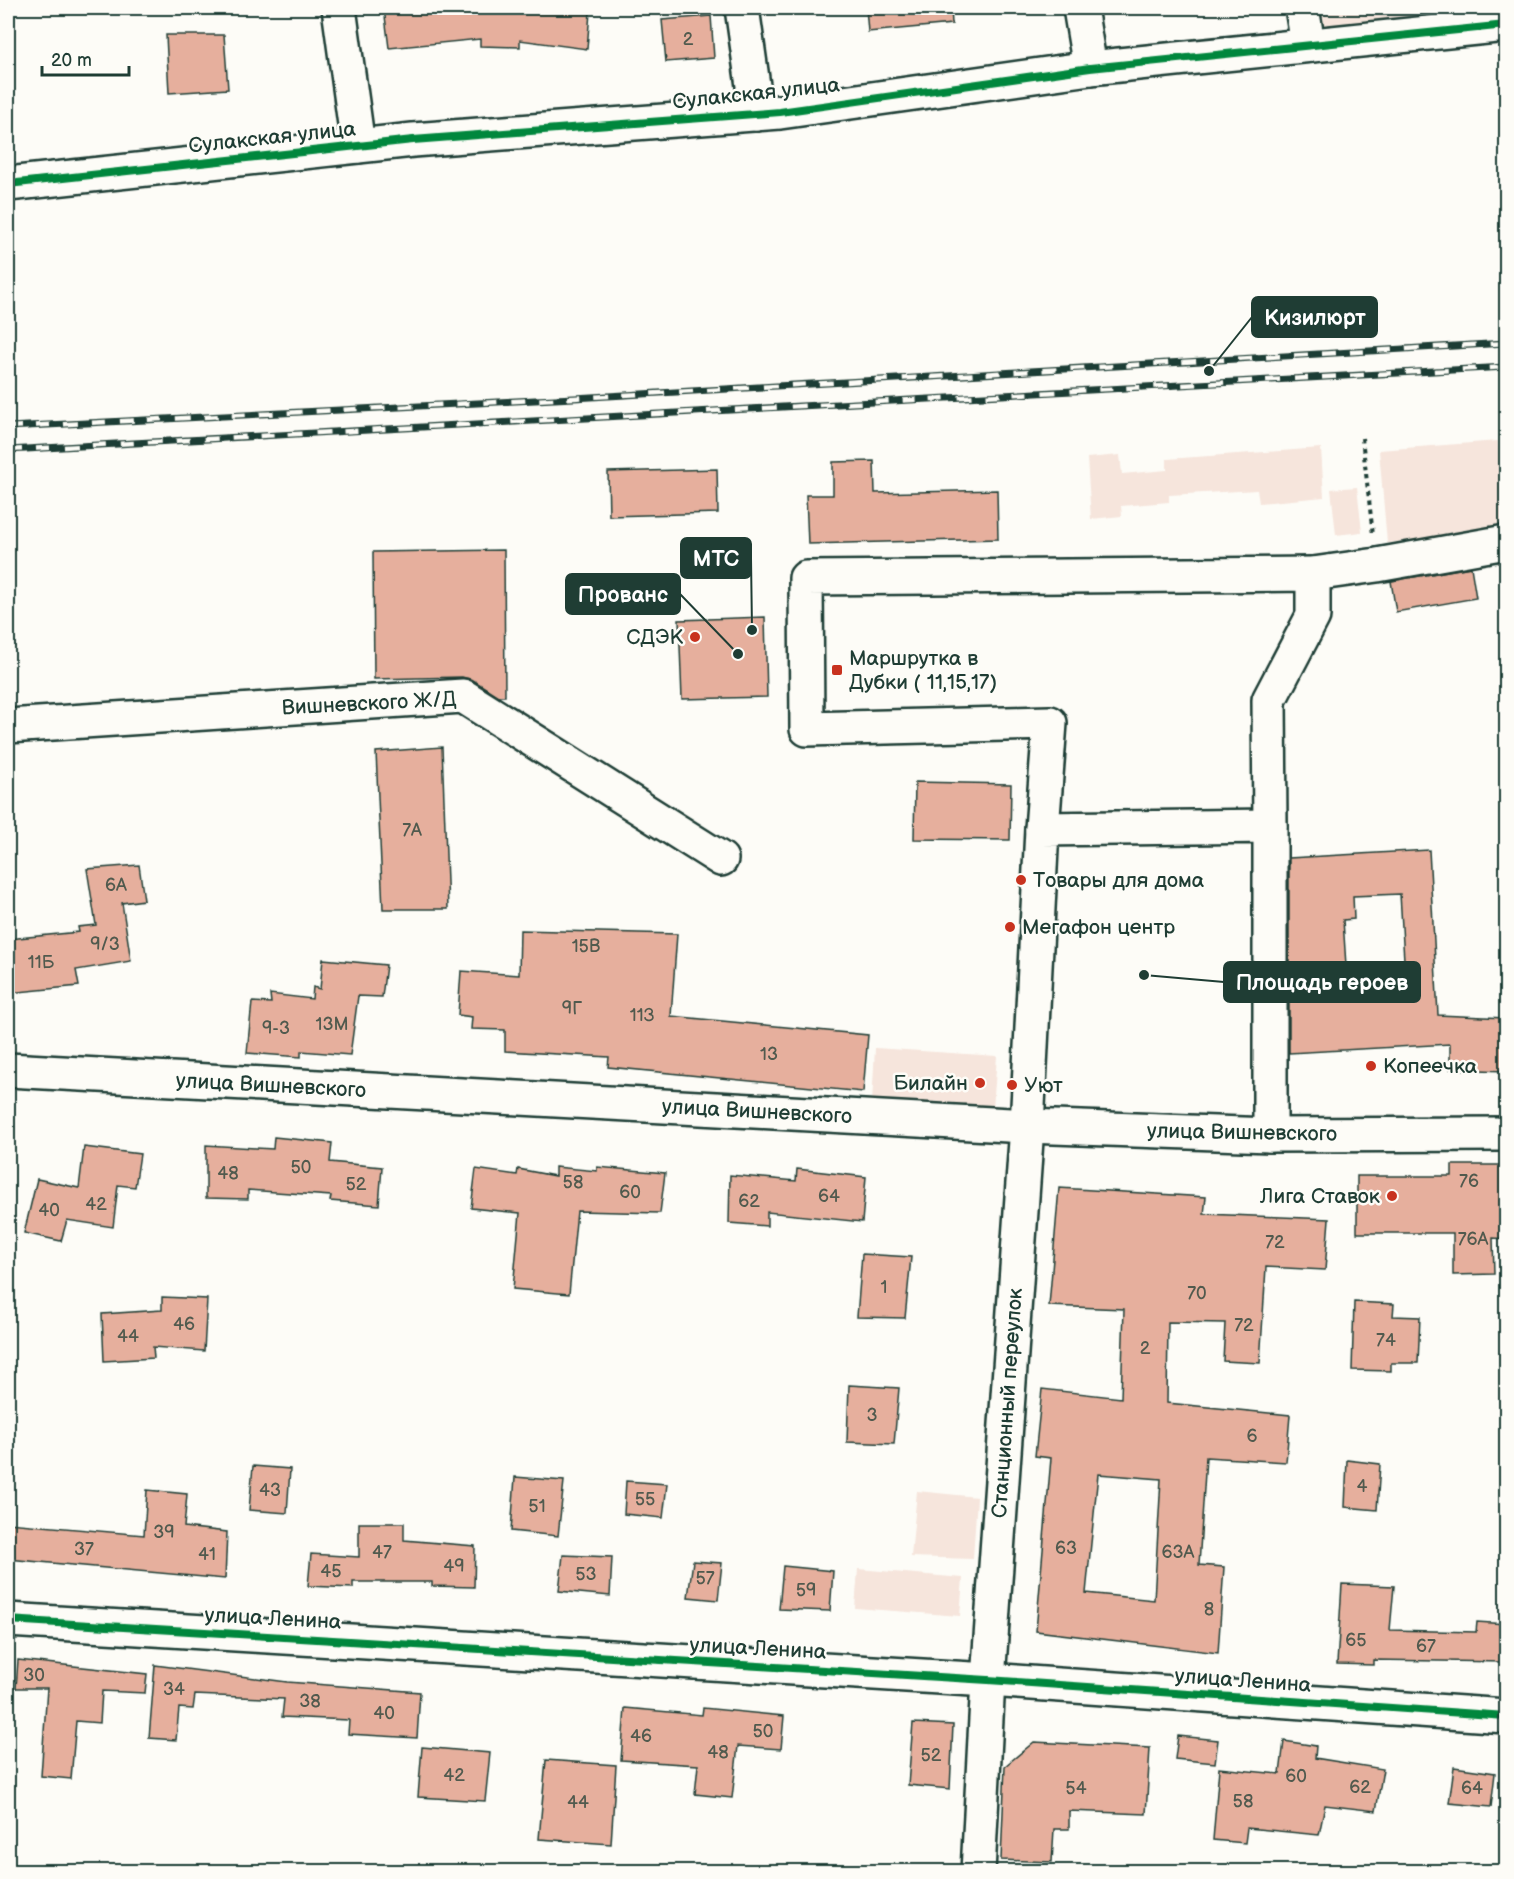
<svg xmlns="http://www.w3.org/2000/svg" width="1514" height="1879" font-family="'Balsamiq Sans',sans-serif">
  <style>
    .built { fill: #f6e5dc }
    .building { fill: #e6af9d; stroke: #1f3d34; stroke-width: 1.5; fill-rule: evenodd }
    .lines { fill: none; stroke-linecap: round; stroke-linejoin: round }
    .minor-casing { stroke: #1f3d34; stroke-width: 38 }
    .major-casing { stroke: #1f3d34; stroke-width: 38 }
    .path { stroke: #1f3d34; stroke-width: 4; stroke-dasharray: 4.5 4.5; stroke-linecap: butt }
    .minor { stroke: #fdfcf7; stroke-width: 33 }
    .major { stroke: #fdfcf7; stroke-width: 33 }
    .rail-casing { stroke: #1f3d34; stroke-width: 7 }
    .rail { stroke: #fdfcf7; stroke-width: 4.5; stroke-dasharray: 14; stroke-linecap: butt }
    .cycleway-casing { stroke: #fdfcf7; stroke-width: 11 }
    .cycleway { stroke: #00873e; stroke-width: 8 }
    .poi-dot { fill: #c8321e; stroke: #fdfcf7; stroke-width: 2 }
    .labels { text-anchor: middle; stroke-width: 5; stroke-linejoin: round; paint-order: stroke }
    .number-label { font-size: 18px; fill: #515a4e }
    .street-label { font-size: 21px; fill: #1f3d34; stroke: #fdfcf7 }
    .poi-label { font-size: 21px; fill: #1f3d34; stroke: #fdfcf7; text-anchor: start }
    .leader { fill: none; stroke: #1f3d34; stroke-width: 2 }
    .callout-dot { fill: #1f3d34; stroke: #fdfcf7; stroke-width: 2 }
    .callout { fill: #1f3d34; stroke: #1f3d34; stroke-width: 2 }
    .callout-label { font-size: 22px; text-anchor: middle; font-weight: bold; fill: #fff }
  </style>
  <rect width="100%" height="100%" fill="#fdfcf7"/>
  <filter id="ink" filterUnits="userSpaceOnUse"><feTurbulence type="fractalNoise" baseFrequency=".0167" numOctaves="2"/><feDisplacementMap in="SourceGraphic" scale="12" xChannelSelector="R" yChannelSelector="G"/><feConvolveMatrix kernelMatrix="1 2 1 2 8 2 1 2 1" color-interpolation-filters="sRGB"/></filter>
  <g filter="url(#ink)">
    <g class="built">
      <polygon points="1317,8 1498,8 1320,29"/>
      <polygon points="1498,441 1505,533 1387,543 1379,450"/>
      <polygon points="1321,448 1324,497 1259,503 1257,490 1169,495 1169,502 1121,506 1122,516 1091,519 1087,458 1120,455 1122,474 1167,470 1167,459"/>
      <polygon points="1357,487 1362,532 1336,535 1331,489"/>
      <polygon points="875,1048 997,1056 993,1109 872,1103"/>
      <polygon points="917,1491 977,1497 973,1559 911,1557"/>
      <polygon points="858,1569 963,1578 960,1616 855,1608"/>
    </g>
    <g class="building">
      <polygon points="384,8 567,8 590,12 587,49 520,40 520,47 480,46 480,39 389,48"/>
      <polygon points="866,8 951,8 952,24 868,32"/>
      <polygon points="711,16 714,58 666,62 662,20"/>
      <polygon points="166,35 224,35 228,89 169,93"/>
      <polygon points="874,461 875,493 997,490 998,539 808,544 806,495 833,495 833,462"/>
      <polygon points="717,469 718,513 609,516 608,472"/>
      <polygon points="504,550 505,696 498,696 473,680 462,677 374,679 373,552"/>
      <polygon points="1471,567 1476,598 1396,612 1391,581"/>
      <polygon points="765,617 767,697 682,699 679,620"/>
      <polygon points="442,747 448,909 383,909 376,752"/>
      <polygon points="915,782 1011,784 1010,840 914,839"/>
      <path d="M1429 850 1438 1015 1506 1018V1071L1450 1069V1044L1289 1053V858ZM1400 894 1406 993 1348 996 1343 920 1354 919 1353 896Z"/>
      <polygon points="139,865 144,900 122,903 131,961 76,970 79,986 8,993 8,939 79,932 78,927 96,925 87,869"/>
      <polygon points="520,930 677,934 671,1016 868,1035 863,1092 608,1067 609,1057 505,1051 505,1030 471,1029 472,1017 458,1015 461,971 519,975"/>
      <polygon points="323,959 386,965 382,997 358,996 350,1055 301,1051 301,1057 247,1053 252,1002 271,1003 270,994 312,999 313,987 320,989"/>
      <polygon points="274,1137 332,1143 330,1162 382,1167 379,1205 330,1201 331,1196 248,1190 248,1199 206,1198 206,1145 273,1149"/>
      <polygon points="84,1147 140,1154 135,1187 118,1185 113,1227 67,1220 61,1241 24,1233 37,1179 79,1188"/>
      <polygon points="1452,1165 1506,1165 1506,1239 1493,1238 1494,1274 1453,1275 1453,1233 1357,1233 1357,1176 1452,1176"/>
      <polygon points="555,1167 597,1171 597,1167 665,1173 660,1213 577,1211 569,1294 513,1289 520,1213 471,1208 476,1169 517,1175 518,1169 555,1176"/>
      <polygon points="797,1169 866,1177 862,1222 767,1212 767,1226 729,1223 730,1175 796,1181"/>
      <path d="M1059 1188 1206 1197 1204 1214 1329 1219 1325 1270 1266 1267 1260 1363 1223 1361 1225 1323 1168 1322 1167 1403 1290 1415 1286 1462 1206 1457 1199 1565 1224 1567 1218 1653 1036 1631 1051 1458 1035 1456 1042 1389 1121 1398 1124 1309 1049 1306ZM1098 1474 1161 1479 1154 1600 1086 1593Z"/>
      <polygon points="862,1254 911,1257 905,1318 857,1317"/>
      <polygon points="162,1297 207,1299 204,1351 153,1347 154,1358 104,1361 102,1314 162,1310"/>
      <polygon points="1354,1302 1394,1304 1393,1316 1420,1317 1418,1363 1391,1363 1391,1371 1352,1370"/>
      <polygon points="849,1385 899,1388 894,1444 847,1442"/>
      <polygon points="1347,1460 1380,1464 1377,1510 1345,1507"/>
      <polygon points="253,1466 290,1469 287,1513 249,1510"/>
      <polygon points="515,1477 564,1481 558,1536 511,1531"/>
      <polygon points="626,1481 667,1484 663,1518 624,1514"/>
      <polygon points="147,1490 187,1494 184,1527 227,1532 225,1579 8,1559 8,1523 144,1535"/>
      <polygon points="359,1523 404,1523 404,1540 475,1546 474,1587 432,1586 432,1582 353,1582 353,1588 308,1586 311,1554 359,1557"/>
      <polygon points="563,1555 612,1557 610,1596 559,1591"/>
      <polygon points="693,1561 722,1563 718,1600 688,1597"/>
      <polygon points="783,1566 833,1571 830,1611 779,1609"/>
      <polygon points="1342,1584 1394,1586 1390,1630 1476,1632 1477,1622 1506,1624 1506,1662 1373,1660 1373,1665 1337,1664"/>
      <polygon points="18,1660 147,1674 145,1693 102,1691 100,1723 76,1721 71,1779 41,1776 47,1688 16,1688"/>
      <polygon points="155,1665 287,1682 420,1692 417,1738 348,1734 349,1720 282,1717 284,1699 195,1695 193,1709 179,1708 176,1740 149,1738"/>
      <polygon points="625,1708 702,1715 703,1708 784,1716 781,1749 738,1746 732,1798 695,1794 698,1765 621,1760"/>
      <polygon points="913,1723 953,1725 950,1789 908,1785"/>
      <polygon points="1178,1736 1218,1740 1215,1763 1175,1759"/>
      <polygon points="1284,1741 1316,1746 1315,1758 1383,1769 1376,1811 1325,1805 1319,1835 1247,1828 1245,1843 1213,1840 1219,1768 1280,1774"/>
      <polygon points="1034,1742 1150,1748 1146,1814 1069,1811 1069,1829 1054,1829 1052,1862 1001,1860 1005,1766"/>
      <polygon points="422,1747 490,1753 485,1801 418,1797"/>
      <polygon points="546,1760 616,1765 611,1844 539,1839"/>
      <polygon points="1454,1767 1495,1773 1491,1807 1449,1803"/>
    </g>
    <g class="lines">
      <g class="minor-casing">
        <g id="minor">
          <polyline points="339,8 358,146"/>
          <polyline points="742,8 757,114"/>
          <polyline points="1080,8 1090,68"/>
          <polyline points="1302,8 1308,44"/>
          <polyline points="8,184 413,140 780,112 1090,68 1506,25"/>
          <polyline points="1313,574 1377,565 1506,542"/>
          <polyline points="8,726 463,696 721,859"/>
          <polyline points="1042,829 1050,723 807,729 806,578 1313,574 1313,616 1269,700 1270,826"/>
          <polyline points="8,1070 1027,1126 1270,1135 1506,1134"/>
          <polyline points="8,1620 988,1680 1506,1716"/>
          <polyline points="988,1680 1027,1126 1042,829 1270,826 1270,1135"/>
        </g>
      </g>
      <g class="major-casing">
        <polyline id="major" points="978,1872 988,1680"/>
      </g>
      <polyline class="path" points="1362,438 1373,535"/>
      <use href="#minor" class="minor"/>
      <use href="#major" class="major"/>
      <g class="rail-casing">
        <g id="rail">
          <polyline points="8,427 574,398 1506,343"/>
          <polyline points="8,450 1506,367"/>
        </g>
      </g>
      <use href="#rail" class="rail"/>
      <g class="cycleway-casing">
        <g id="cycleway">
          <polyline points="8,184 413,140 780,112 1090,68 1506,25"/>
          <polyline points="8,1620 988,1680 1506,1716"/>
        </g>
      </g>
      <use href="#cycleway" class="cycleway"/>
    </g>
  </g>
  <g class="poi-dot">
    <circle cx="695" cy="637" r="6"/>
    <rect x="831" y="664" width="12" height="12" rx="3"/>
    <circle cx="1021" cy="880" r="6"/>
    <circle cx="1010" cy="927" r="6"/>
    <circle cx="1371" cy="1066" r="6"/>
    <circle cx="980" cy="1083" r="6"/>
    <circle cx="1012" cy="1085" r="6"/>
    <circle cx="1392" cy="1196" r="6"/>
  </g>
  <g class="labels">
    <g class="number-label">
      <text x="688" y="45">2</text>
      <text x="412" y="836">7А</text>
      <text x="116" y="891">6А</text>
      <text x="105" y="950">9/3</text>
      <text x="586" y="952">15В</text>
      <text x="41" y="968">11Б</text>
      <text x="572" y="1014">9Г</text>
      <text x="642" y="1021">11З</text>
      <text x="332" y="1030">13М</text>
      <text x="276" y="1034">9-3</text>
      <text x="769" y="1060">13</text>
      <text x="301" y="1173">50</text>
      <text x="228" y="1179">48</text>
      <text x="1469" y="1187">76</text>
      <text x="573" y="1188">58</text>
      <text x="356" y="1190">52</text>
      <text x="630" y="1198">60</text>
      <text x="829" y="1202">64</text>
      <text x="749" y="1207">62</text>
      <text x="96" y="1210">42</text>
      <text x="49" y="1216">40</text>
      <text x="1473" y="1245">76А</text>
      <text x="1275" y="1248">72</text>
      <text x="884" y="1293">1</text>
      <text x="1197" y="1299">70</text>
      <text x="184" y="1330">46</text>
      <text x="1244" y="1331">72</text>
      <text x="128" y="1342">44</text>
      <text x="1386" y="1346">74</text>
      <text x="1145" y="1354">2</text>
      <text x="872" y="1421">3</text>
      <text x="1252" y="1442">6</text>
      <text x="1362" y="1492">4</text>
      <text x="270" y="1496">43</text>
      <text x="645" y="1505">55</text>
      <text x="537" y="1512">51</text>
      <text x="164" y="1538">39</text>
      <text x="1066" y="1554">63</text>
      <text x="84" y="1555">37</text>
      <text x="382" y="1558">47</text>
      <text x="1178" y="1558">63А</text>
      <text x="207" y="1560">41</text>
      <text x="454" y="1572">49</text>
      <text x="331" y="1577">45</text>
      <text x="586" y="1580">53</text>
      <text x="705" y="1584">57</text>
      <text x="806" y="1596">59</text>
      <text x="1209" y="1615">8</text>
      <text x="1356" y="1646">65</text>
      <text x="1426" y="1652">67</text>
      <text x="34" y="1681">30</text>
      <text x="174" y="1695">34</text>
      <text x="310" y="1707">38</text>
      <text x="384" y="1719">40</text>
      <text x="763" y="1737">50</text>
      <text x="641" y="1742">46</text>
      <text x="718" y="1758">48</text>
      <text x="931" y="1761">52</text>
      <text x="454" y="1781">42</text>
      <text x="1296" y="1782">60</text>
      <text x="1360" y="1793">62</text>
      <text x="1076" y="1794">54</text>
      <text x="1472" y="1794">64</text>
      <text x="1243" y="1807">58</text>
      <text x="578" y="1808">44</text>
    </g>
    <g class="street-label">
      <text transform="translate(756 93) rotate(-6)" y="7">Сулакская улица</text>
      <text transform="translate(272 137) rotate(-6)" y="7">Сулакская улица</text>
      <text transform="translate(369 703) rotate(-3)" y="7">Вишневского Ж/Д</text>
      <text transform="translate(271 1085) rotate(3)" y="7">улица Вишневского</text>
      <text transform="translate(757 1111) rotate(3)" y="7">улица Вишневского</text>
      <text transform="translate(1242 1132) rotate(1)" y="7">улица Вишневского</text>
      <text transform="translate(1007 1403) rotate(-86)" y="7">Станционный переулок</text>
      <text transform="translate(273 1618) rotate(3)" y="7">улица Ленина</text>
      <text transform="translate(758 1648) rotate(3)" y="7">улица Ленина</text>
      <text transform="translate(1243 1680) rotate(4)" y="7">улица Ленина</text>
    </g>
    <g class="poi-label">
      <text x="683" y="644" text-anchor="end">СДЭК</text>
      <text x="849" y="665">Маршрутка в<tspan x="849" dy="24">Дубки ( 11,15,17)</tspan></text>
      <text x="1033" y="887">Товары для дома</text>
      <text x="1022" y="934">Мегафон центр</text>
      <text x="1383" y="1073">Копеечка</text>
      <text x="968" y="1090" text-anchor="end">Билайн</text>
      <text x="1024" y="1092">Уют</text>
      <text x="1380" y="1203" text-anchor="end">Лига Ставок</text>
    </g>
  </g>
  <path class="leader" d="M1209 371L1252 317M752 630L751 558M738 654L680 594M1144 975L1224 982"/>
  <g class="callout-dot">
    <circle cx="1209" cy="371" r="6"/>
    <circle cx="752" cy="630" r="6"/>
    <circle cx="738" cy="654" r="6"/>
    <circle cx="1144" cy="975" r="6"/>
  </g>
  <g class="callout">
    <rect x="1252" y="297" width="125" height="40" rx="6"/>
    <rect x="681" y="538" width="70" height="40" rx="6"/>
    <rect x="566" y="574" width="114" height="40" rx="6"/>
    <rect x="1224" y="962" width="196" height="40" rx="6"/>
  </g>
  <g class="callout-label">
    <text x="1315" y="325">Кизилюрт</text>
    <text x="716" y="566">МТС</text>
    <text x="623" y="602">Прованс</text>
    <text x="1322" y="990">Площадь героев</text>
  </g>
  <rect width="1514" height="1879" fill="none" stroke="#fdfcf7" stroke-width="30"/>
  <rect x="15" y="15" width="1484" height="1849" fill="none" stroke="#1f3d34" stroke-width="2" filter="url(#ink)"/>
  <path d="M42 66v9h87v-9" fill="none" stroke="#1f3d34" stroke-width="3"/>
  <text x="51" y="66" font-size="18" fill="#1f3d34" stroke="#fdfcf7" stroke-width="4.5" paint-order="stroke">20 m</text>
</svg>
